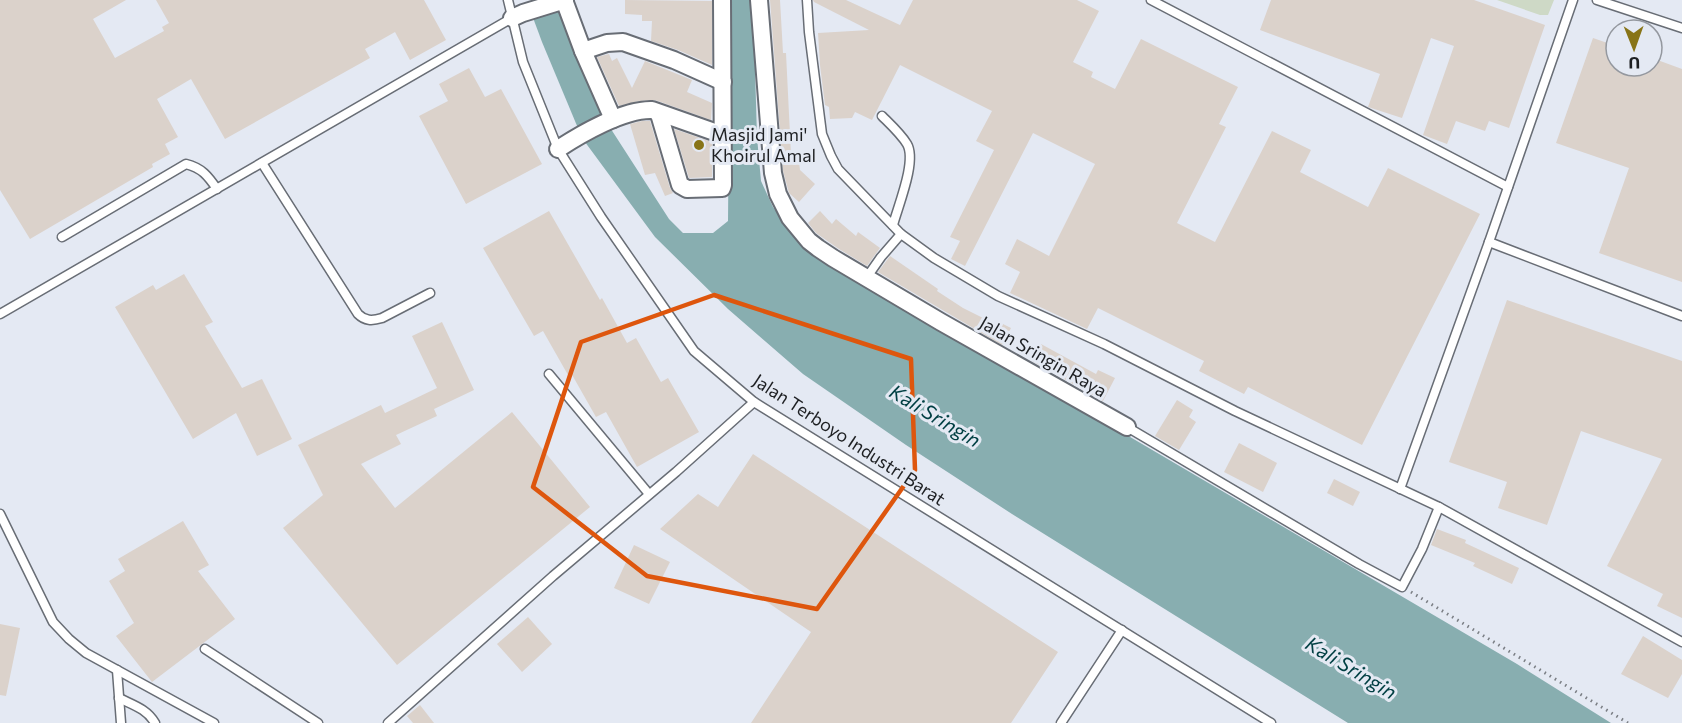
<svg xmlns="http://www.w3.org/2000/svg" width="1682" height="723" font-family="Commissioner,sans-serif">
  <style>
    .green { fill: #ced9c6 }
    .water { fill: #88aeb0 }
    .building { fill: #dbd2cb }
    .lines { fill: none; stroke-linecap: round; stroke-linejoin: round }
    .lane-casing { stroke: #686d75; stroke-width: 11 }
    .street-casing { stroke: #686d75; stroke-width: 20 }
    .path { stroke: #7a7e84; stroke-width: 3; stroke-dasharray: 1.5 4.5; stroke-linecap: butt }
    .lane { stroke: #fff; stroke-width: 8 }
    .street { stroke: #fff; stroke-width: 16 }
    .marked { fill: none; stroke: #de560d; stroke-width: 4.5; stroke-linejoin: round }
    .poi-dot { fill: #887417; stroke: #e4e9f3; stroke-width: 2 }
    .labels { text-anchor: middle; stroke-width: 6; stroke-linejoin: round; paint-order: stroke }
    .poi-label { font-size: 18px; fill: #1d1f22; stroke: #e4e9f3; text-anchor: start }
    .street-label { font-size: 18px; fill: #1d1f22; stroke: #e4e9f3 }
    .water-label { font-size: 20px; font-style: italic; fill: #013f43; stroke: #e4e9f3 }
  </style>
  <rect width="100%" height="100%" fill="#e4e9f3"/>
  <polygon class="green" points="1497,0 1554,0 1548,15 1540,15"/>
  <g class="water">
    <polygon points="730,0 753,0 757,137 761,181 773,207 798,242 866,287 1125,434 1517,664 1611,723 1348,723 1012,514 906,445 803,374 728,309 655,237 585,142 609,126 669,219 683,233 713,233 728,221"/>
    <polygon points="563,5 606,119 580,133 542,42 532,15"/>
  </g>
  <g class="building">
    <polygon points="0,0 126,0 93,19 115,58 164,31 162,27 169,23 156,0 424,0 446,40 410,60 395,32 365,49 370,58 225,139 191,79 157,99 178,137 165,144 170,154 152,164 153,167 30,239 0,190"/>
    <polygon points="625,0 712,1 712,65 678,50 651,41 652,21 642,21 642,15 625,14"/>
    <polygon points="770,0 780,0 783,53 786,53 791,155 798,154 800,170 815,184 799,202 789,193 783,171"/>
    <polygon points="813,0 846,0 900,25 913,0 1077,0 1099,11 1073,62 1093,72 1091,77 1115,89 1141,39 1238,87 1219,124 1226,127 1177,223 1215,242 1272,131 1311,150 1300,172 1368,207 1388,168 1480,214 1362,445 1248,387 1244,394 1199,371 1204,361 1098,308 1087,329 1010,293 1020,272 1005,264 1017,239 1049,256 1095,164 1033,133 965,266 951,259 960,241 950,237 994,150 976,141 992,111 900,65 872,120 855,112 852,118 830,119 829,107 825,105 820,65 818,33 869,30 814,2"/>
    <polygon points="1271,0 1474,0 1545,25 1509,128 1489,121 1485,131 1456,121 1447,144 1423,135 1454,46 1431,38 1402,118 1368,107 1380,74 1260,30"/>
    <polygon points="1593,38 1616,46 1616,66 1652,66 1652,58 1682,69 1682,282 1599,253 1629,168 1556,143"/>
    <polygon points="609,54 612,61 617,58 632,88 645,61 692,80 687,92 712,103 711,120 655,100 639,101 619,106 597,57"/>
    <polygon points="469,68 485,97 501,89 542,164 466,204 419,116 448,101 439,84"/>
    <polygon points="642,121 650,121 670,188 673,193 665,196 655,173 645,175 630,124"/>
    <polygon points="674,129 712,142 712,177 689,178"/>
    <polygon points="549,211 600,300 602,298 627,343 636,338 661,382 668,378 699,432 637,467 606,412 596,417 571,373 568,375 543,331 534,336 483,248"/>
    <polygon points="820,211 832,224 836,219 856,236 858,232 880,248 867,266 839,249 816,233 808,223"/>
    <polygon points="890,256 938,289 937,291 963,308 995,324 997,321 1011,328 1002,345 878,272"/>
    <polygon points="184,274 213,322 205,326 242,388 262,379 292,439 257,456 236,413 193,439 115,307 153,285 156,290"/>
    <polygon points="1507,300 1682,361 1682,618 1657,606 1663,594 1607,566 1662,459 1581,431 1547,525 1498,508 1507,482 1449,462"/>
    <polygon points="442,322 474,390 434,409 437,416 396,435 401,444 361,464 395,508 512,412 590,507 397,665 283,528 323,495 298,445 381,405 385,413 437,388 412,336"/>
    <polygon points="1041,344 1096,374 1098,370 1115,378 1103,401 1032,361"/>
    <polygon points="1177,400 1193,410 1189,417 1196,422 1179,450 1155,436"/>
    <polygon points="1239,443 1277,463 1263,492 1224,472"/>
    <polygon points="753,454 1058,652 1011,723 751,723 811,632 660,529 698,494 718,507"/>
    <polygon points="1334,479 1360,492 1353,506 1327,493"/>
    <polygon points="183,521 209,565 198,571 235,619 152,682 116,636 134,623 109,581 125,571 118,559"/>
    <polygon points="1437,529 1466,540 1465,543 1519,568 1512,584 1473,566 1475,563 1431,545"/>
    <polygon points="634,545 670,562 649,604 614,588"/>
    <polygon points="528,617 552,644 522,672 497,644"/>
    <polygon points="0,624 20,628 6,696 0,695"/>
    <polygon points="1643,636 1682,660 1682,674 1668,698 1621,674"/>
    <polygon points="420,705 434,723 413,723 407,716"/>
  </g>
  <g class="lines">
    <g class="lane-casing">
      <g id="lane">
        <polyline points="508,0 523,62 558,149 601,217 694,351 754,402 1271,723"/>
        <polyline points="807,0 809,32 822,134 831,156 838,169 901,234"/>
        <polyline points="1151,0 1508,187"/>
        <polyline points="1597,0 1682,28"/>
        <path d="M882 116C890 124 901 134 907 144 917 161 898 206 893 225"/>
        <path d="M262 163 358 314C365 321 372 321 382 318L430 293"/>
        <path d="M62 237 186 164C202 168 208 176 217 189"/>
        <polyline points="1489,242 1682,316"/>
        <polyline points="867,277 881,257 901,234 934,258 998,296 1104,344 1235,411 1439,507 1682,642"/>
        <polyline points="0,314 512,18"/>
        <polyline points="549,374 649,494"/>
        <polyline points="1127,427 1359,564 1402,587 1422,549 1439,507"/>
        <polyline points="1400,489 1489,242 1573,0"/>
        <polyline points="0,514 53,622 69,639 86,653 214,723"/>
        <polyline points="205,649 318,723"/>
        <polyline points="117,670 121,723"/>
        <path d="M119 698C133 705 147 709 155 723"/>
        <polyline points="388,723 553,576 676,472 754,402"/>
        <polyline points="1061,723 1122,630"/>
      </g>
    </g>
    <g class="street-casing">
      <g id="street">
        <polyline points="564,0 583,51 613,119"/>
        <polyline points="759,0 773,173 778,194 790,218 809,241 818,248 833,258 941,322 1127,427"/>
        <polyline points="512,18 523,13 565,0"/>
        <polyline points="583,51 607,43 623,42 674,60 723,82"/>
        <polyline points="659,114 680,185 687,189 722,188 723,185 722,0"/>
        <path d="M558 149C581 134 624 109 652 110L723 135"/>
      </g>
    </g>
    <polyline class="path" points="1411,592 1628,723"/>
    <use href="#lane" class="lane"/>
    <use href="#street" class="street"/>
  </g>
  <path class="marked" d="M714 295 911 359 915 470 817 609 647 576 533 487 581 342Z"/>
  <circle class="poi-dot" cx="699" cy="145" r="6"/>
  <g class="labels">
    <g class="poi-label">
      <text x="711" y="141">Masjid Jami'<tspan x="711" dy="21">Khoirul Amal</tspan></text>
    </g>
    <g class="street-label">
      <text transform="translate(1043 357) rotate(30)" y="6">Jalan Sringin Raya</text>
      <text transform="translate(849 440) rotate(33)" y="6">Jalan Terboyo Industri Barat</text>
    </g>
    <g class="water-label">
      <text transform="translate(935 416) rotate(31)" y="7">Kali Sringin</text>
      <text transform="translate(1351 668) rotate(31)" y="7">Kali Sringin</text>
    </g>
  </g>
  <g transform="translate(1634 48) rotate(179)"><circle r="28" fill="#e4e9f3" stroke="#94989f" stroke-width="1.5"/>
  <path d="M0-4.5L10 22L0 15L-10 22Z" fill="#887417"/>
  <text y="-9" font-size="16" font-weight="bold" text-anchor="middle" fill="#1d1f22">U</text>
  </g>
</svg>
